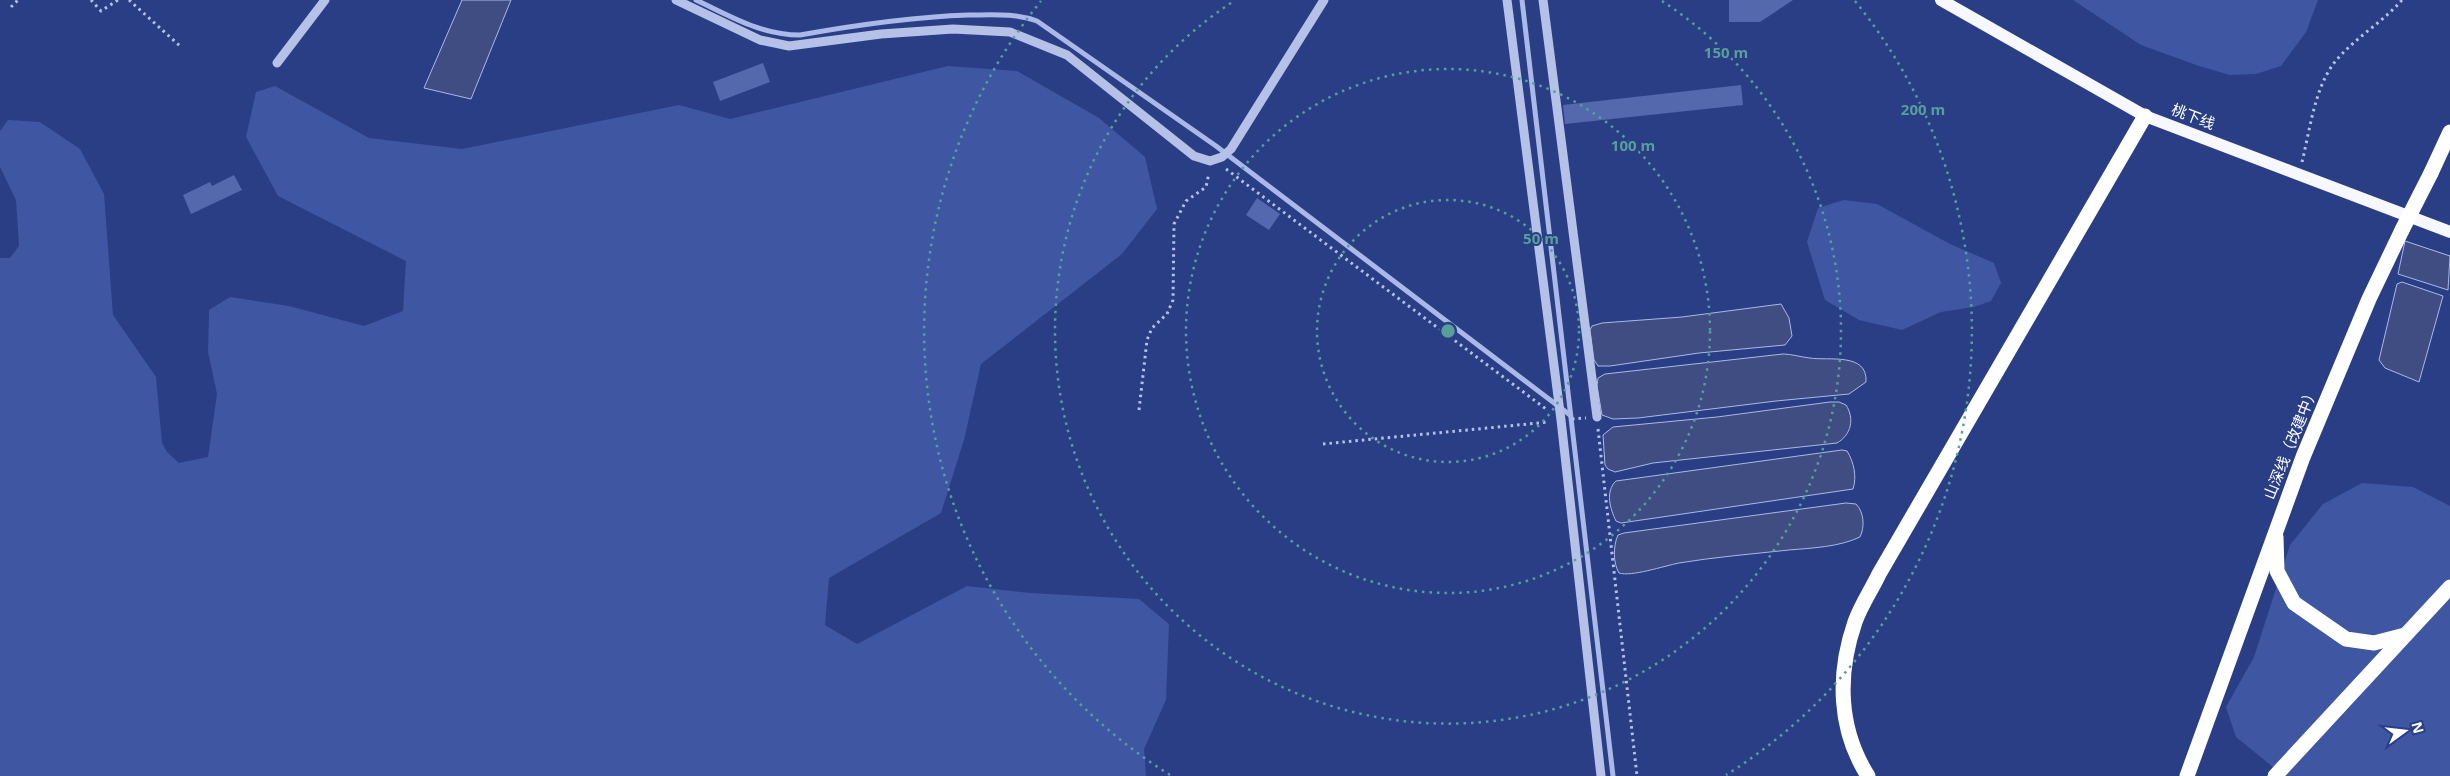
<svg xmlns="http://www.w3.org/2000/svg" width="2450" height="776" font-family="'Open Sans','Noto Sans SC',sans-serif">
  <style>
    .green { fill: #3f56a2 }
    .water { fill: #3f4d82; stroke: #aab9e7 }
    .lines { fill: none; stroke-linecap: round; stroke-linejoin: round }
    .stream { stroke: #aab9e7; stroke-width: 5 }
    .building { fill: #5368ad }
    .path { stroke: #b5c1e7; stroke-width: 3; stroke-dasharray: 2.5 4; stroke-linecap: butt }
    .minor { stroke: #b5c1e7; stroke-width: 9 }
    .major { stroke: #f7f8fe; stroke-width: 12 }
    .highway { stroke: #fff; stroke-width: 15 }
    .highway-bridge { stroke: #fff; stroke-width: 15 }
    .ring { fill: none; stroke: #579f9a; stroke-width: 2.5; stroke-dasharray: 2.5 5 }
    .labels { text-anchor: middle; stroke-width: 4; stroke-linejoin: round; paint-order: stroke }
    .street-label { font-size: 15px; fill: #fff; stroke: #2a3e86 }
    .centre { fill: #579f9a; stroke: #2a3e86; stroke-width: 2.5 }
    .ring-label { font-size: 15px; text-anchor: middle; font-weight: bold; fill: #579f9a; stroke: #2a3e86; stroke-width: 4; stroke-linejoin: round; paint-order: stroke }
  </style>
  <rect width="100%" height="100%" fill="#2a3e86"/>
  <g class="green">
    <polygon points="2073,0 2318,0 2306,32 2281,66 2256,74 2230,75 2199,66 2141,45"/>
    <polygon points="948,66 1017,71 1099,118 1145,157 1157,209 1122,254 981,364 964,440 941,513 829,578 825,625 857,644 967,586 1030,593 1139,599 1169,624 1166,700 1144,749 1146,776 0,776 0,258 10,258 19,246 16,200 0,167 0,131 8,120 40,122 80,149 104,194 113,315 156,377 162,443 167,452 179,463 208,457 217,394 208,352 209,310 230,297 289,306 364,326 403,311 406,261 278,196 246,137 256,92 275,86 369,138 462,149 679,105 730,119"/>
    <polygon points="1844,200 1877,204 1950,244 1994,263 2001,283 1991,301 1974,307 1941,312 1902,330 1859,320 1825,300 1807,242 1818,208"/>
    <polygon points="2362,483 2413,487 2450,506 2450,776 2284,776 2236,737 2226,707 2254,657 2290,545 2323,504"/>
  </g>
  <g class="water">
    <polygon points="462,0 511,0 471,99 424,88"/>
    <polygon points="2405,241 2450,256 2448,290 2398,274"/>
    <polygon points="2402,282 2443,296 2419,382 2385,368 2379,360 2397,284"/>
    <polygon points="1781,304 1789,318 1792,336 1785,345 1699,353 1610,366 1598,366 1594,360 1590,330 1592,326 1602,323 1682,317"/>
    <path d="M1783 354C1792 354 1800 357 1810 358 1828 361 1868 352 1866 382L1849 394 1776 401 1638 418 1613 419 1602 415 1597 386 1598 378 1605 374Z"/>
    <path d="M1830 402H1839L1846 405C1855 419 1851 435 1837 443L1653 463 1615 472 1608 469 1605 465 1603 435 1613 427 1717 417Z"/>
    <path d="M1842 450 1847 451C1854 462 1857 477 1853 489L1621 523 1616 521C1610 509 1605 491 1616 481Z"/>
    <path d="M1846 503 1856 504C1864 512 1865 527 1860 537 1839 547 1812 548 1789 550 1752 554 1715 557 1679 563 1664 566 1631 577 1619 573 1613 563 1613 546 1618 535L1624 533Z"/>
  </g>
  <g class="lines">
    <g class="stream">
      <path d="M696 0C730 16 761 35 800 35 856 25 912 17 968 15 992 15 1015 13 1037 21L1216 146 1570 415"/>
      <polyline points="1522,0 1613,776"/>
    </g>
  </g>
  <g class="building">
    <polygon points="1729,0 1793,0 1760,22 1729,22"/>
    <polygon points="763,63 770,82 720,101 713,82"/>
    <polygon points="1741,85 1743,105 1565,124 1563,105"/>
    <polygon points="234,175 242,190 191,214 183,195 210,182 212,186"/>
    <polygon points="1257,198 1280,214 1269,230 1246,215"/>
  </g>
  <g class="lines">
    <g class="path">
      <polyline points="91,0 101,11 118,0"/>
      <polyline points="129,0 180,46"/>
      <polyline points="11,7 18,0"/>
      <path d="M2302 162C2310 130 2314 90 2334 63 2353 39 2382 23 2402 0"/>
      <polyline points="1226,169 1546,409"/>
      <polyline points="1139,410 1147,340 1152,328 1167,314 1173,300 1174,224 1186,201 1206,187 1209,173"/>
      <polyline points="1572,419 1586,418"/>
      <polyline points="1598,429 1637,776"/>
      <polyline points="1323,444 1549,422"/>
    </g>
    <g class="minor">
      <polyline points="676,0 760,40 789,46 881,34 953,29 1010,32 1067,55 1194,156 1210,161 1222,157 1231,149 1324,0"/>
      <polyline points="1507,0 1561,420 1601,776"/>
      <polyline points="1543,0 1597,417"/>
      <polyline points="277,63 325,0"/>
    </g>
    <polyline class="major" points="1941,0 2145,116 2450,232"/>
    <g class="highway">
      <polyline points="2431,173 2450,132"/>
      <polyline points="2276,537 2277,571 2294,603 2346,639 2374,643 2405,635"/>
      <path d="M1868 776C1838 729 1837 674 1855 622 1861 605 1872 589 1879 574L2145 116"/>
      <polyline points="2187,776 2303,457 2369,299 2402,230"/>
      <polyline points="2275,776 2450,587"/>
    </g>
    <polyline class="highway-bridge" points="2402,230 2431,173"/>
  </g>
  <g class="ring">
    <circle cx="1448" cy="331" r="131"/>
    <circle cx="1448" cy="331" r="262"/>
    <path d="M1662 1A393 393 0 1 1 1234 1"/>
    <path d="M1170 775A524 524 0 0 1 1041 1M1855 1A524 524 0 0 1 1726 775"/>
  </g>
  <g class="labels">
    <g class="street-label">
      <text transform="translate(2193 117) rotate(21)" y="5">桃下线</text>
      <text transform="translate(2291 443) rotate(-68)" y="5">山深线（改建中）</text>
    </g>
  </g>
  <circle cx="1448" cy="331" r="8" class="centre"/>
  <g class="ring-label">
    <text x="1726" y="58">150 m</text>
    <text x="1923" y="115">200 m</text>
    <text x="1633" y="151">100 m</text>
    <text x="1541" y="244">50 m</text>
  </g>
  <g transform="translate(2405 731) rotate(75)" stroke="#2a3e86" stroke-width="4" paint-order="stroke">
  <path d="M0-4L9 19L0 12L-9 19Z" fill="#ffffff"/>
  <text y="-8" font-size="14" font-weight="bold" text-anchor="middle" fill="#ffffff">N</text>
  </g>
</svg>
